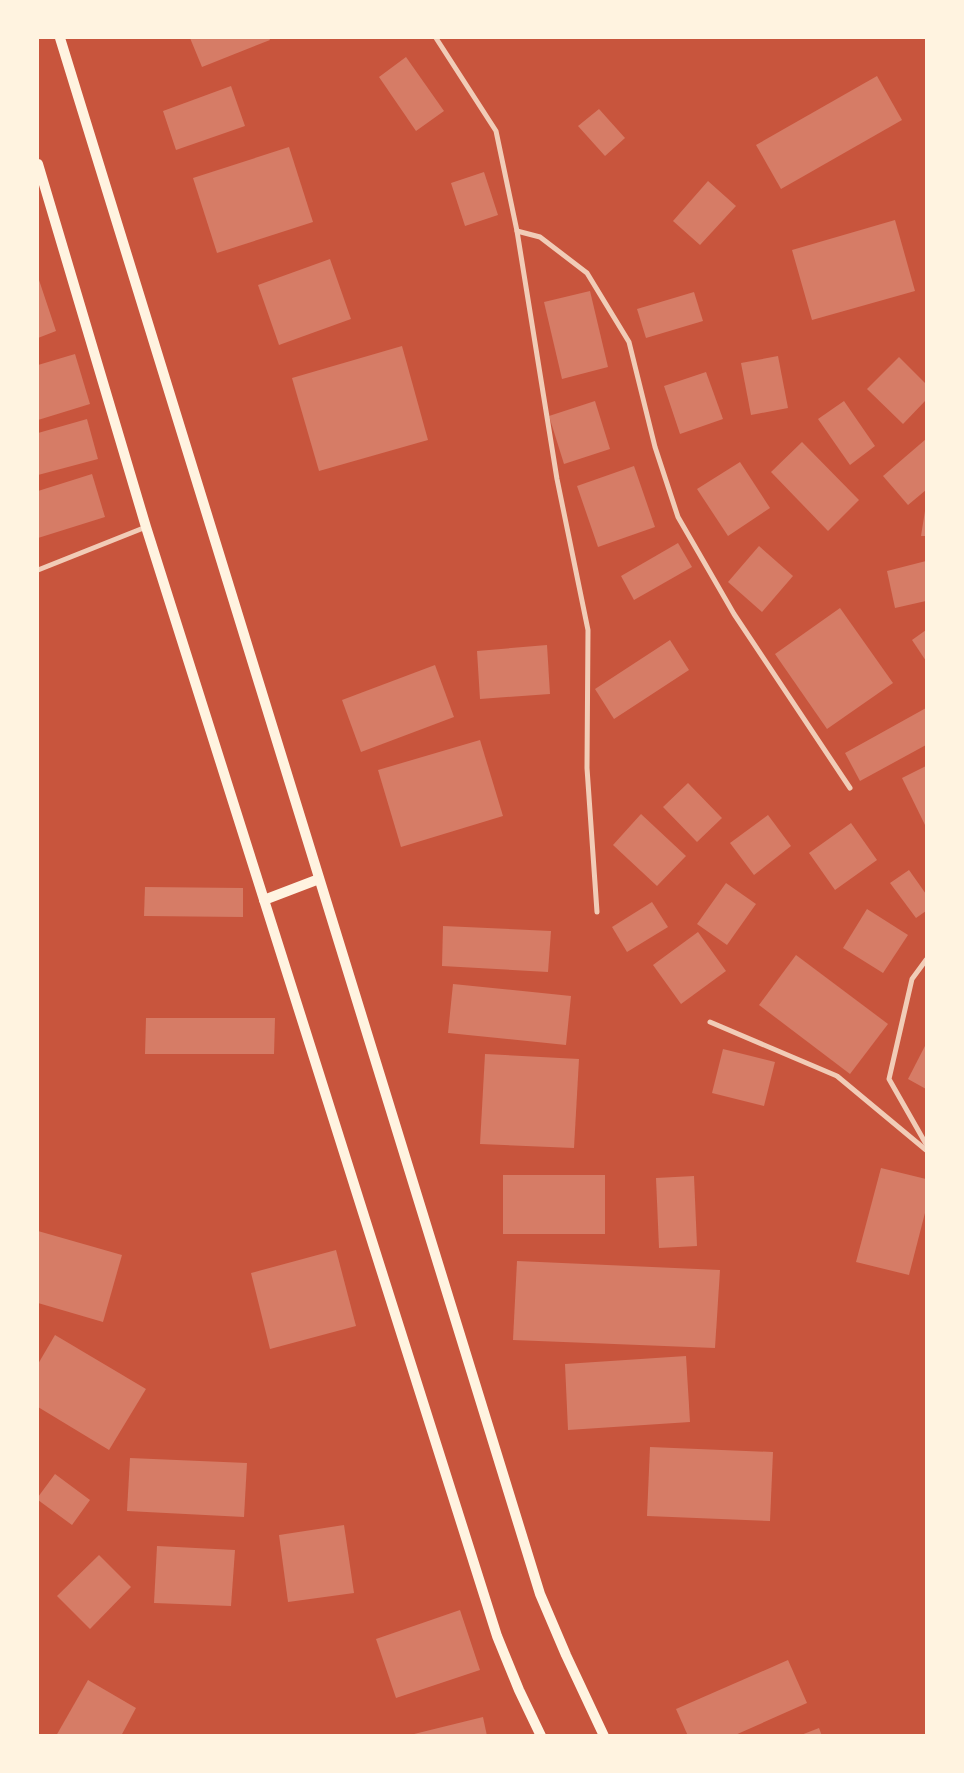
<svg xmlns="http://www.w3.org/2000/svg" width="964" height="1773" font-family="'Noto Sans',sans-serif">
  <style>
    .building { fill: #d67c66 }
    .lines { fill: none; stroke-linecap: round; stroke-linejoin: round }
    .minor { stroke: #f1ccb7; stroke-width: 5 }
    .secondary { stroke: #fff3e0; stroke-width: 10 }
  </style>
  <rect width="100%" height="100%" fill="#c8553d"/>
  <g class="building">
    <polygon points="190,38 269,38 270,40 202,67"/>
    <polygon points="406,57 444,111 416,131 379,77"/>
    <polygon points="877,76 902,120 781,189 756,145"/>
    <polygon points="231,86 245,126 176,150 163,111"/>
    <polygon points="599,109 625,138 605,156 578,126"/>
    <polygon points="289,147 313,222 217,253 193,178"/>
    <polygon points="484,172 498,215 465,226 451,183"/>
    <polygon points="708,181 736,206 700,245 673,221"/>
    <polygon points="895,220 915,291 812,320 792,250"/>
    <polygon points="330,259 351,319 279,345 258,285"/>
    <polygon points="38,277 56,331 38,338"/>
    <polygon points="590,291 608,367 562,379 544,302"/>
    <polygon points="694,292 703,321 646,338 637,309"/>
    <polygon points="402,346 428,440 319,471 292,378"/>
    <polygon points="75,354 90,404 38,420 38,365"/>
    <polygon points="778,356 788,408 751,415 741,363"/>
    <polygon points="899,357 926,384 926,400 903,424 867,389"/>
    <polygon points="706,372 723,419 680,434 664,386"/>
    <polygon points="595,401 610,449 564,464 549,416"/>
    <polygon points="844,401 875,446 850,465 818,419"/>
    <polygon points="87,419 98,459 38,475 38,433"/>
    <polygon points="926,439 926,490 908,505 883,476"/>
    <polygon points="802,442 859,500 828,531 771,472"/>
    <polygon points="740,462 770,508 728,536 697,489"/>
    <polygon points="634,466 655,527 598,547 577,486"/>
    <polygon points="92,474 105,517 38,538 38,491"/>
    <polygon points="925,511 926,512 926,536 921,536"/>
    <polygon points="678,543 692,567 634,600 621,576"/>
    <polygon points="759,546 793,576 762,612 728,582"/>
    <polygon points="926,561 926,601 895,608 887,571"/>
    <polygon points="840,608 893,683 827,729 775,654"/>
    <polygon points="926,630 926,661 912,640"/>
    <polygon points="670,640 689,670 614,719 595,689"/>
    <polygon points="547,645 550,694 480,699 477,651"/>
    <polygon points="435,665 454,717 361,752 342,700"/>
    <polygon points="926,708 926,745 860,781 845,753"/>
    <polygon points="480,740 503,816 401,847 378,770"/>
    <polygon points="926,766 926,827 902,778"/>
    <polygon points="688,783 722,818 697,842 663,807"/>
    <polygon points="641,814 686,856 657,886 613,845"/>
    <polygon points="768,815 791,846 754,875 730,843"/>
    <polygon points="851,823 877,860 835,890 809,853"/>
    <polygon points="909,870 926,894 926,911 916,918 890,883"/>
    <polygon points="726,883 756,904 727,945 697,924"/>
    <polygon points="145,887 243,888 243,917 144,916"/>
    <polygon points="652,902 668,927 627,952 612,927"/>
    <polygon points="867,909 908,935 883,973 843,948"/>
    <polygon points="443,926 551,931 548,972 442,966"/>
    <polygon points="698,932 726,971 681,1004 653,965"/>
    <polygon points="796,955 888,1024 850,1074 759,1005"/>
    <polygon points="453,984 571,996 566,1045 448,1033"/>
    <polygon points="146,1018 275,1018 274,1054 145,1054"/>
    <polygon points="926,1044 926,1089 908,1079"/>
    <polygon points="723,1049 775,1062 764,1106 712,1093"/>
    <polygon points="485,1054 579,1059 574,1148 480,1144"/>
    <polygon points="881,1168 926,1179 926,1209 909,1275 856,1262"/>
    <rect x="503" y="1175" width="102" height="59"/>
    <polygon points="694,1176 697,1246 659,1248 656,1178"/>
    <polygon points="38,1231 122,1255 103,1322 38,1303"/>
    <polygon points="336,1250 356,1326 270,1349 251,1273"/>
    <polygon points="517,1261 720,1270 715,1348 513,1340"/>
    <polygon points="55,1335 146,1389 109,1450 38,1407 38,1364"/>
    <polygon points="686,1356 690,1422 568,1430 565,1364"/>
    <polygon points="650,1447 773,1452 770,1521 647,1516"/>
    <polygon points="130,1458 247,1463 244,1517 127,1511"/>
    <polygon points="55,1474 90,1500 72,1525 38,1500 38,1497"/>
    <polygon points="344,1525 354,1593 288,1602 279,1535"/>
    <polygon points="157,1546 235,1550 231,1606 154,1603"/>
    <polygon points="99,1555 131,1587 90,1629 57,1596"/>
    <polygon points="460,1610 480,1670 396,1698 376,1639"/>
    <polygon points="788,1660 807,1703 733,1736 688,1736 676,1709"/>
    <polygon points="88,1680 136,1708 121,1736 56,1736"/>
    <polygon points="483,1717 487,1736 410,1736 410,1735"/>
    <polygon points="819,1728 822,1736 801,1736 801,1735"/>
  </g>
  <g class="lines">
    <g class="minor">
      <polyline points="436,38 496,131 517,231 557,479 588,630 587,768 597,912"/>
      <polyline points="517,231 540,237 587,273 629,342 655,447 678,517 734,614 850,788"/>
      <polyline points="38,570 146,527"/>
      <polyline points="926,960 912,979 889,1079 926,1144"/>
      <polyline points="710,1022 837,1076 926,1150"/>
    </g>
    <g class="secondary">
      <polyline points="60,38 540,1594 566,1655 604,1736"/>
      <polyline points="38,164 146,527 497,1636 519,1690 541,1736"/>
      <polyline points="264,900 319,879"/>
    </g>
  </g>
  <rect width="964" height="1773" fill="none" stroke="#fff3e0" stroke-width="78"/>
</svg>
